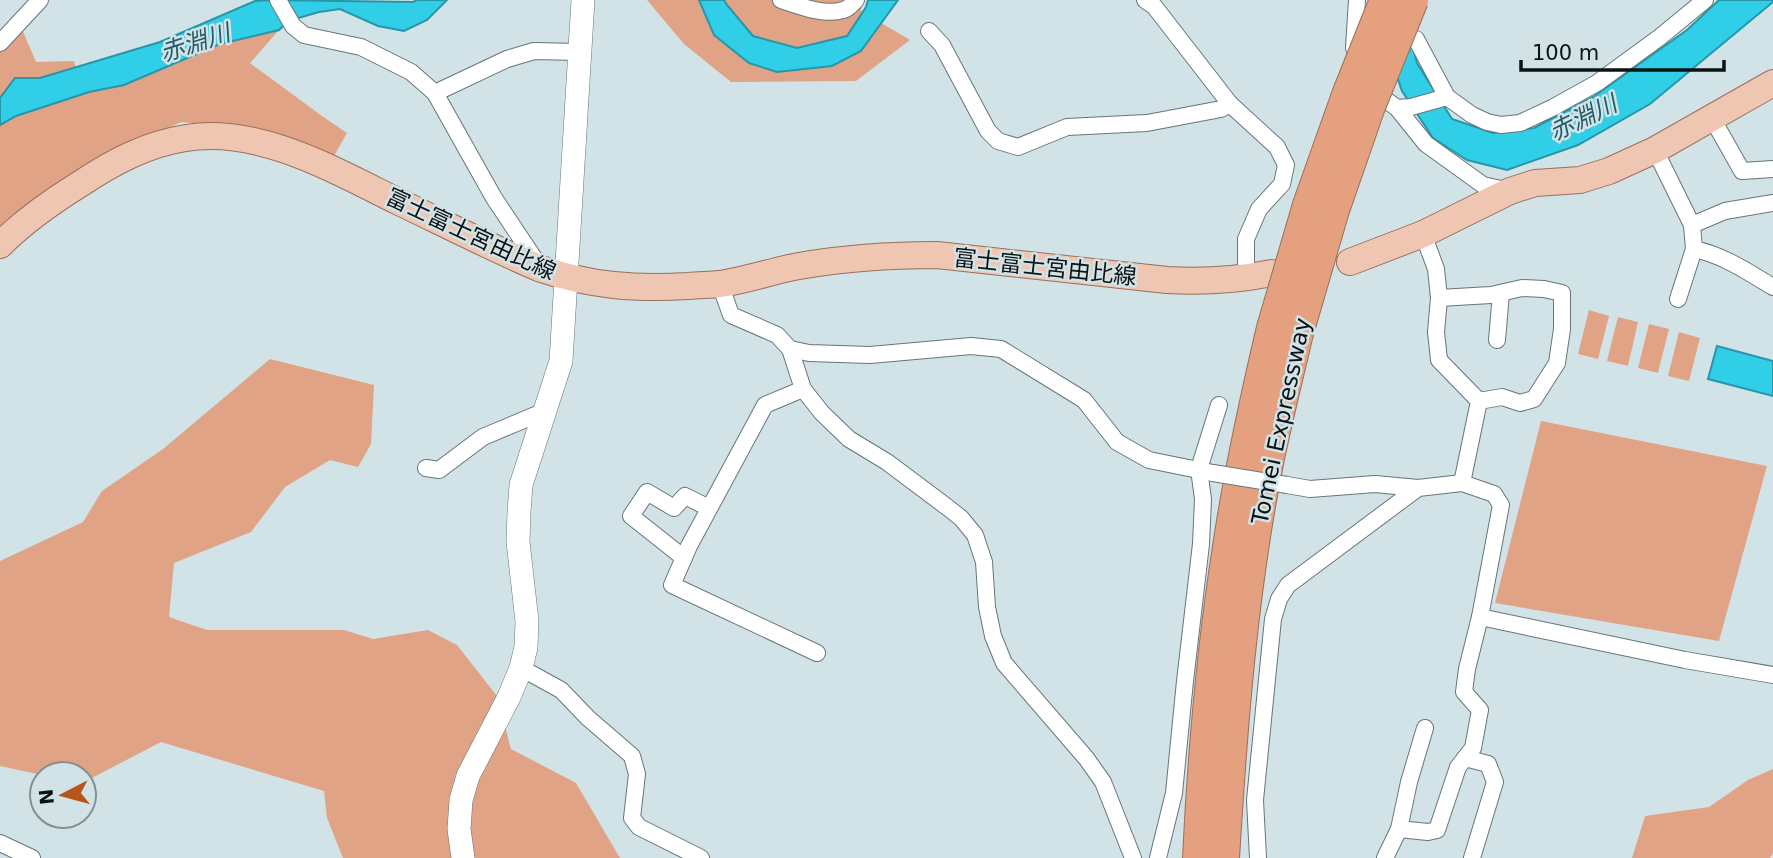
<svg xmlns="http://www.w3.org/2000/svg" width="1773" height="858" font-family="'DejaVu Sans','Noto Sans JP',sans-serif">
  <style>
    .green { fill: #e1a385 }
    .water { fill: #31cee7; stroke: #2696a8; stroke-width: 2 }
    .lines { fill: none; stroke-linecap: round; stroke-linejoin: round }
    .street-casing { stroke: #667579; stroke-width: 18 }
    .secondary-casing { stroke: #667579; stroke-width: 24 }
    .primary-casing { stroke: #996f5a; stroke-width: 28 }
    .highway-casing { stroke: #996f5a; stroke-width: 32 }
    .street { stroke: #fff; stroke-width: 16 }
    .secondary { stroke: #fff; stroke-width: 23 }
    .primary { stroke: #efc6b2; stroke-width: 26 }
    .highway { stroke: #e4a07f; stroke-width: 30 }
    .street-bridge-casing { stroke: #667579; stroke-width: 18; stroke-linecap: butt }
    .highway-bridge-casing { stroke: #996f5a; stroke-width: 32; stroke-linecap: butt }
    .street-bridge { stroke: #fff; stroke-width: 16 }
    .highway-bridge { stroke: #e4a07f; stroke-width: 30 }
    .labels { text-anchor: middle; stroke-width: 5; stroke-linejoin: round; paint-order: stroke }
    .street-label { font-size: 23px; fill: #0d1314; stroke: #d2e3e7 }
    .water-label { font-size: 24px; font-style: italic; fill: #215c67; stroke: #d2e3e7 }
  </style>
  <rect width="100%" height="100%" fill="#d2e3e7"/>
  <g class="green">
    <polygon points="647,0 862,0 861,11 910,40 856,81 731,82 684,44"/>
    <polygon points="263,2 279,30 250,63 322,116 347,133 334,156 266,132 182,122 101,155 23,207 0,227 0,45 21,27 36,62 74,61 81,89 172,58 175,35"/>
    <polygon points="1589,310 1609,316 1598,359 1578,354"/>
    <polygon points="1618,317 1638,322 1628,366 1607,361"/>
    <polygon points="1649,324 1669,329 1658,373 1638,368"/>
    <polygon points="1679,332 1700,338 1689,381 1668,376"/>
    <polygon points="270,359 374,385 371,444 358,467 330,460 285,487 251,532 174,563 169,617 207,630 344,630 373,639 428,630 457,645 497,696 511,749 576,783 620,858 343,858 327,818 324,791 161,742 84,782 84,774 42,774 42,775 0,766 0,561 83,522 102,491 163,449"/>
    <polygon points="1541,421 1767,466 1719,641 1495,603"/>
    <polygon points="1773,769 1773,853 1770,858 1632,858 1645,816 1709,807 1748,780"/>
  </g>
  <g class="water">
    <polygon points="271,0 413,2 417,0 447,0 427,20 404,31 378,26 340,9 319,12 288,21 279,30 220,44 124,85 89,92 16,116 0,125 0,98 15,78 40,78 160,42 255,1"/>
    <polygon points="699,0 724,0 727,5 753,36 797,48 847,36 866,7 868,0 898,0 861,51 832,66 777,72 749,63 714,35"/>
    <polygon points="1401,0 1417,63 1452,119 1493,133 1534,128 1593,97 1687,30 1719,0 1773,0 1773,2 1650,104 1578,145 1507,170 1467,160 1433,138 1402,91 1373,7"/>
    <polygon points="1717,346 1773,361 1773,396 1708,379"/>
  </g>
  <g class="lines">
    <g class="street-casing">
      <g id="street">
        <polyline points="278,0 293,26 304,35 361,47 411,72 435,93 494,198 540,267"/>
        <path d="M781 0C799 6 825 16 843 10 849 9 852 4 856 0"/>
        <polyline points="1145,0 1154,6 1230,104 1277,147 1286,165 1282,184 1259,209 1246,239 1246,278"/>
        <polyline points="929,31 942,45 988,131 998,141 1018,147 1067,127 1147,123 1221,109 1230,104"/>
        <polyline points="1416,39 1447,97 1472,115 1487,122 1501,125 1520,123 1552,108 1597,83 1660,37 1705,0"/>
        <polyline points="0,43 40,0"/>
        <polyline points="1357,57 1354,48 1357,0"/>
        <polyline points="1371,89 1397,108 1426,144 1483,185 1510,191"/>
        <polyline points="435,93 507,59 534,51 580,52"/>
        <polyline points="1397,108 1411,107 1447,97"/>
        <polyline points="1712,118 1742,171 1773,169"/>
        <path d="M1655 150 1692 225 1694 249C1723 255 1748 272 1773 287"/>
        <polyline points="1692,225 1725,211 1773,203"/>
        <polyline points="1423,234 1436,269 1439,298 1436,332 1439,360 1479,401 1462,483"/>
        <polyline points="720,284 731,315 777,335 790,349 803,389 822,413 849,439 887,462 947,507 961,518 975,535 984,562 987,607 993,636 1004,663 1086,758 1103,782 1133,858"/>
        <polyline points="1439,298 1491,295 1522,288 1544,289 1562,293 1562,329 1557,363 1534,399 1520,403 1502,397 1479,401"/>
        <polyline points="1678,299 1694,249"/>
        <polyline points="1497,340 1501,293"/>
        <polyline points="790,349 809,353 870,355 971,346 1001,349 1084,400 1117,442 1149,460 1213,473"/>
        <polyline points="803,389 765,405 689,546 672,585 817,653"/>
        <polyline points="426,468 439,470 483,437 545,411"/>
        <polyline points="1287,485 1310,489 1375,484 1418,488"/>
        <polyline points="684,558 631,516 647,492 674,508 685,496 709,508"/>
        <polyline points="521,668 561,690 588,718 632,756 637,774 632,818 639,827 701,858"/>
        <polyline points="1465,758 1488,764 1495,782 1472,858"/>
        <polyline points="1399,829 1428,832 1437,830 1458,767 1473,748 1480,710 1464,692 1467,669 1480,617"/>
        <polyline points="0,843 32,858"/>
        <polyline points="1158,858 1174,793 1185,681 1201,544 1203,499 1199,469 1219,405"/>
        <polyline points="1258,858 1255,800 1273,619 1279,599 1288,585 1418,488 1462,483 1494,494 1501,505 1480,617 1685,660 1773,675"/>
        <polyline points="1385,858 1399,829 1409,782 1425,728"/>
      </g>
    </g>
    <g class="secondary-casing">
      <polyline id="secondary" points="463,858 459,829 461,800 468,776 509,697 521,668 526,647 527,621 518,542 519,512 521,485 561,361 583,0"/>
    </g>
    <g class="primary-casing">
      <g id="primary">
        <path d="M0 245C24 221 51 202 80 184 113 162 147 144 186 138 258 126 334 170 397 201 445 224 492 248 541 269 592 286 635 289 688 286 699 285 710 285 720 284 747 280 772 271 799 266 845 258 890 255 937 255L1167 280C1203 282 1237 280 1272 273"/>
        <polyline points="1350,262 1423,234 1510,191 1535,183 1580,180 1609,171 1655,150 1773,83"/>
      </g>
    </g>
    <g class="highway-casing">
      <g id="highway">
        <path d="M1198 858C1203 754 1212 649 1228 547 1239 473 1255 400 1272 328"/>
        <path d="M1224 858C1232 726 1242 593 1268 463 1277 419 1288 376 1298 333"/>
      </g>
    </g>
    <use href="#street" class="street"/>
    <use href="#secondary" class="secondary"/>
    <use href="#primary" class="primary"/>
    <use href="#highway" class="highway"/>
    <g class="street-bridge-casing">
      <polyline id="street-bridge" points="1213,473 1287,485"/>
    </g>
    <g class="highway-bridge-casing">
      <g id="highway-bridge">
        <polyline points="1272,328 1308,205 1347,95 1385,0"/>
        <polyline points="1298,333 1334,210 1369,109 1413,0"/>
      </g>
    </g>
    <use href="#street-bridge" class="street-bridge"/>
    <use href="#highway-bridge" class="highway-bridge"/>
  </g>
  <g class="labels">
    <g class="street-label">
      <text transform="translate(471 234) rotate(25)" y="8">富士富士宮由比線</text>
      <text transform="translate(1045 267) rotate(6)" y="8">富士富士宮由比線</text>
      <text transform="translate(1281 421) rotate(-78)" y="8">Tomei Expressway</text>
    </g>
    <g class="water-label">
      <text transform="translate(195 43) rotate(-18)" y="8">赤淵川</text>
      <text transform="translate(1583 118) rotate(-26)" y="8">赤淵川</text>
    </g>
  </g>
  <g transform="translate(63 795) rotate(264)"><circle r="33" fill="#d2e3e7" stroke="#839093" stroke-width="2"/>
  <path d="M0-5L12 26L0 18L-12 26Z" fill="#b7551a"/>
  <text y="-10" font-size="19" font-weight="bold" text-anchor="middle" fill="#0d1314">N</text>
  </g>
  <path d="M1521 60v10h203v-10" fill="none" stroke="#0d1314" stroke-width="3.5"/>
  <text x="1532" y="60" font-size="21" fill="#0d1314" stroke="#d2e3e7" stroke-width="5" paint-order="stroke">100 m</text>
</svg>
